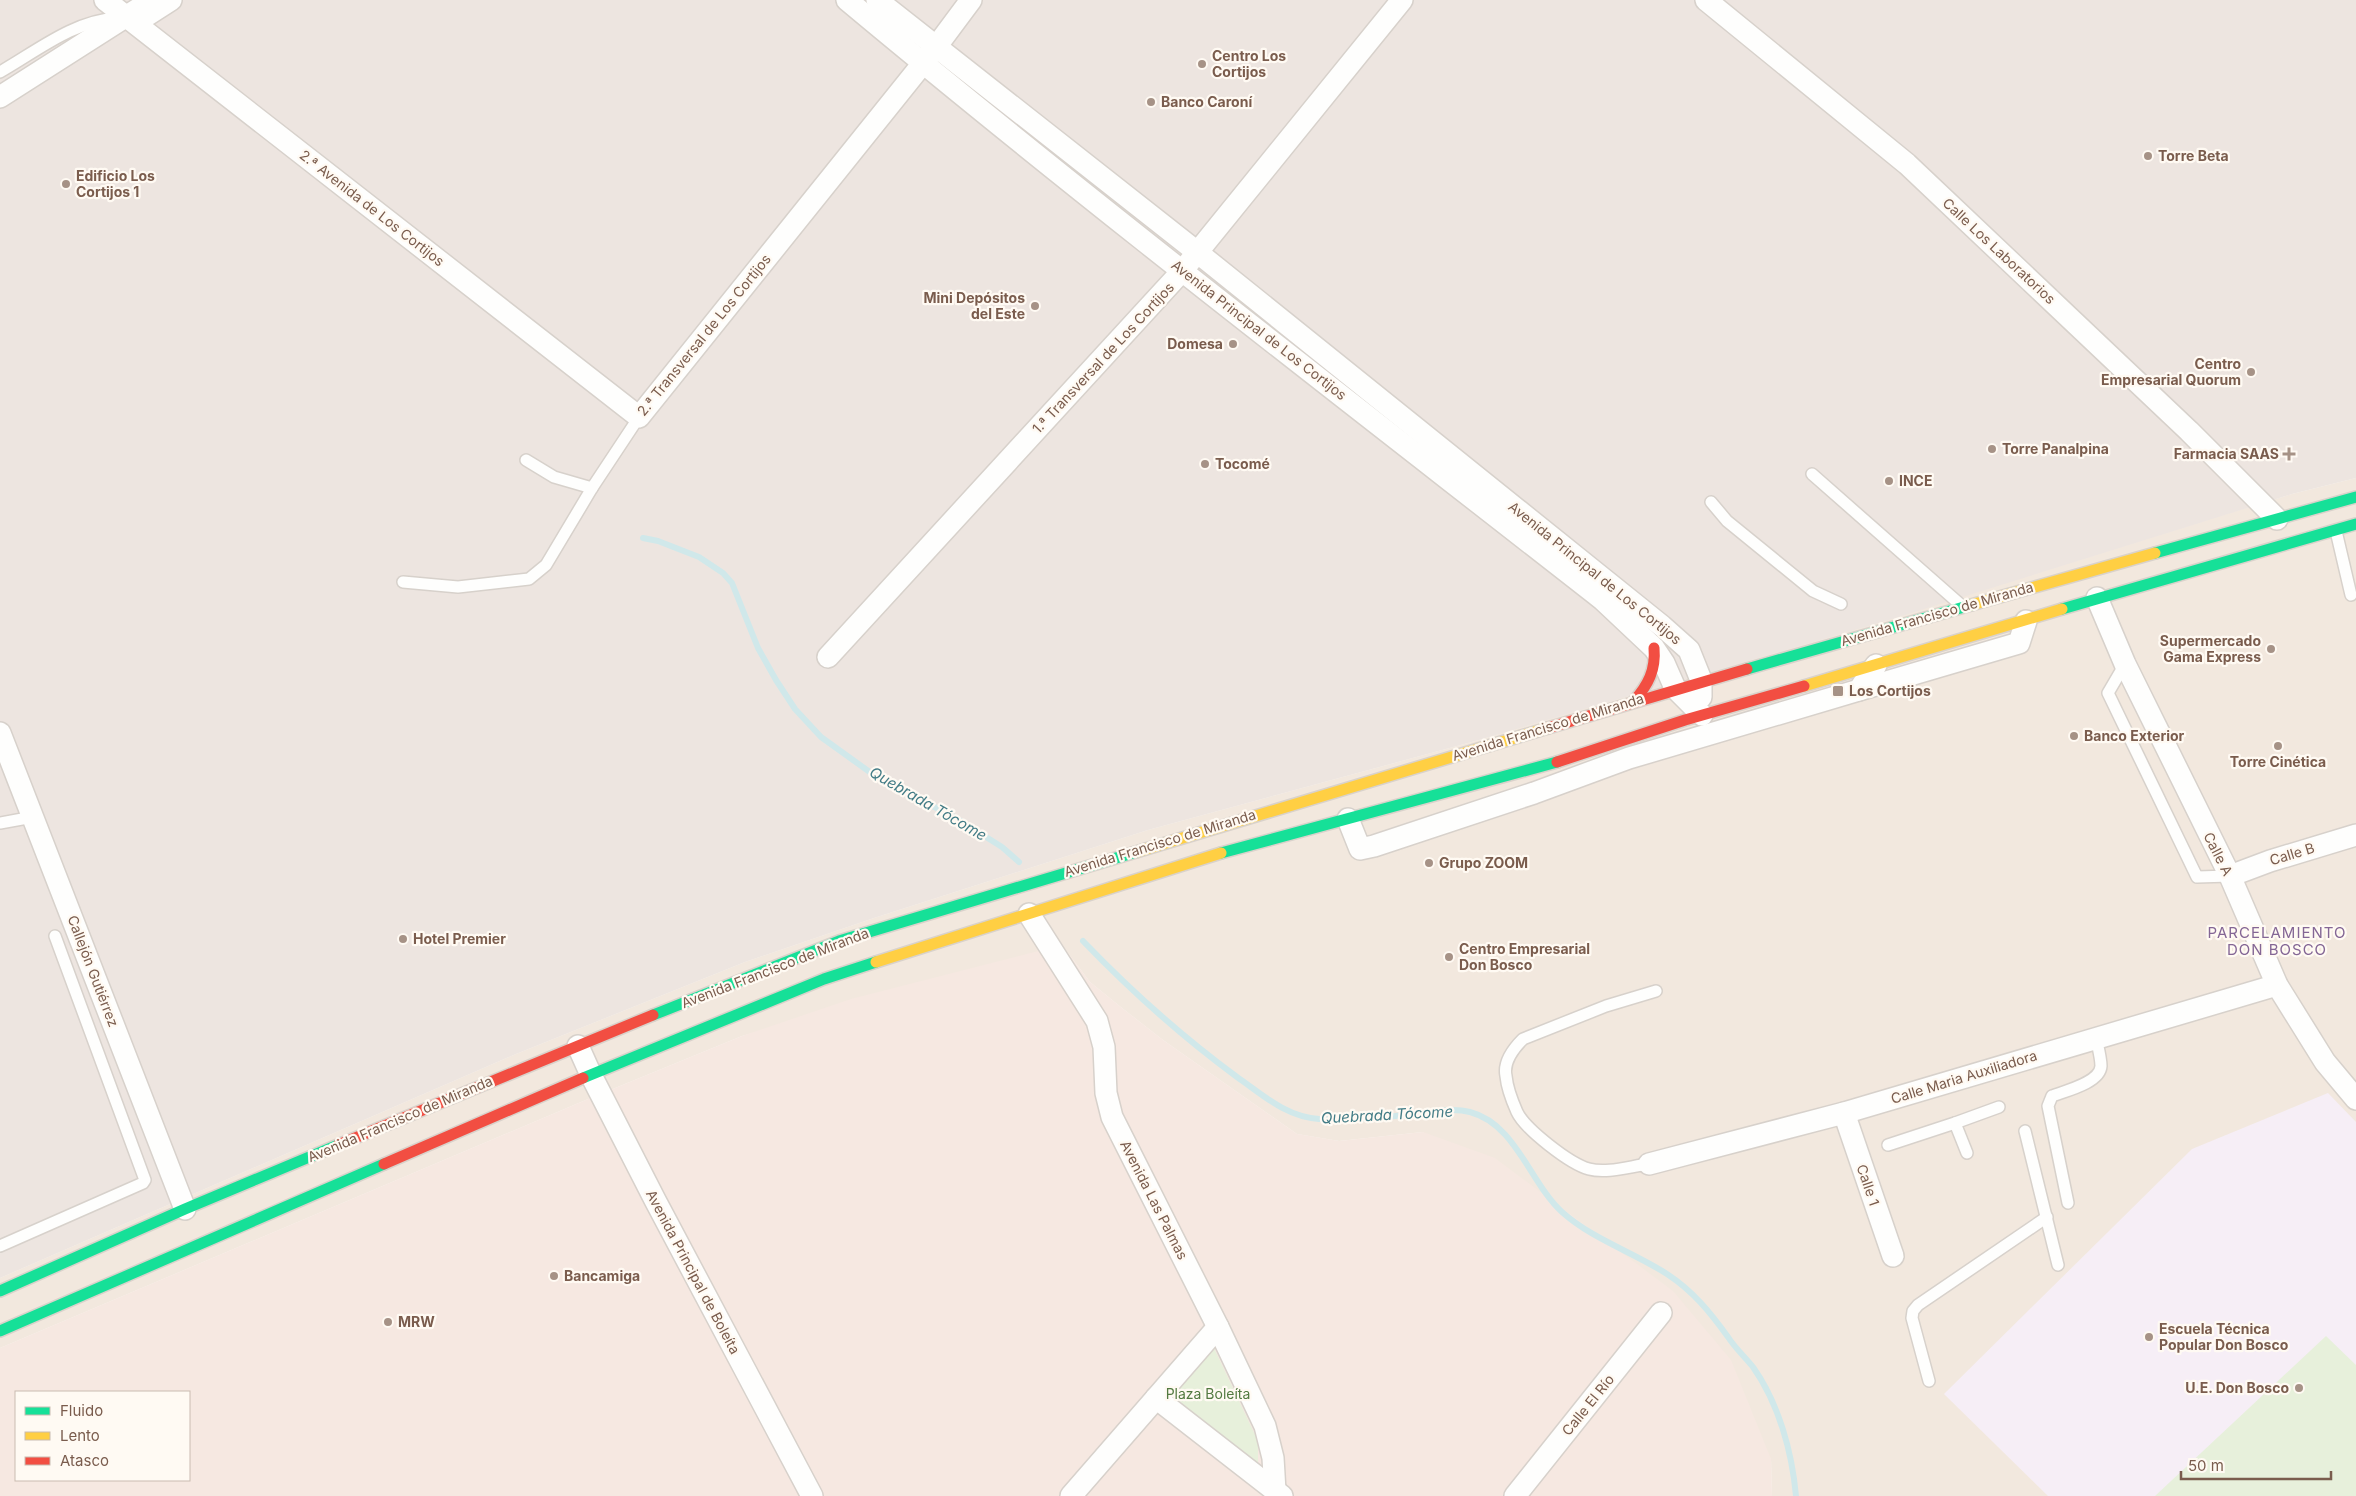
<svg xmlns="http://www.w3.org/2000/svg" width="2356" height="1496" font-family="Inter,sans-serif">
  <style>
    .residential { fill: #f2e8de }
    .commercial { fill: #f6e8e1; fill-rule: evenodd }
    .industrial { fill: #ede5e0 }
    .education { fill: #f6eef6 }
    .green { fill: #e7f0db }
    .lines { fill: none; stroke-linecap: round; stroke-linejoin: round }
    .stream { stroke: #d0e8ea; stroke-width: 6 }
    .lane-casing { stroke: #d7d1cb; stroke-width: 14 }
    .street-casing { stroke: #d7d1cb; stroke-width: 24 }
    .fast-casing { stroke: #d9d2cb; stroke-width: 14 }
    .slow-casing { stroke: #d9d2cb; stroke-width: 14 }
    .jam-casing { stroke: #d9d2cb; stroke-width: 14 }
    .lane { stroke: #fefefd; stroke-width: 11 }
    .street { stroke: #fefefd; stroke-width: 21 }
    .fast { stroke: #16e098; stroke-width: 11 }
    .slow { stroke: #ffcf43; stroke-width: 11 }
    .jam { stroke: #f24e42; stroke-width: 11 }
    .poi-dot { fill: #a69286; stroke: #fffaf3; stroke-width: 2 }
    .labels { text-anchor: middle; stroke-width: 4.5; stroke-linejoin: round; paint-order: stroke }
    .poi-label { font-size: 14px; font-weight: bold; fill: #7a5c4d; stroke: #fffaf3; text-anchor: start }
    .street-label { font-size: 14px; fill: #7a5c4d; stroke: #fffaf3 }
    .park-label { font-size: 14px; fill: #537a41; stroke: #fffaf3 }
    .water-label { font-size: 15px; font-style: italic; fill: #437c86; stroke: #fffaf3 }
    .neighbourhood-label { font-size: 15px; letter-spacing: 1px; fill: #846695; stroke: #fffaf3 }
  </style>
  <rect width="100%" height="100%" fill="#f9f5f0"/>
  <polygon class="residential" points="2356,478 2356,1496 1772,1496 1771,1459 1423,1132 1339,1141 1297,1134 1163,1040 1122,1008 1090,982 1062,945 742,1036 581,1102 0,1348 0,1278 516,1054 745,962 874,918 1148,830 1479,740 2292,494"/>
  <path class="commercial" d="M1062 945 1090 982 1122 1008 1163 1040 1297 1134 1339 1141 1423 1132 1495 1158 1673 1291 1731 1360 1771 1459 1772 1496H0V1348L581 1102 742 1036 851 999ZM16 1392H189V1480H16Z"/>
  <polygon class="industrial" points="0,0 2356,0 2356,478 2292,494 1892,619 1479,740 1148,830 874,918 745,962 516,1054 0,1278"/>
  <polygon class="education" points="2328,1093 2356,1122 2356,1496 2048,1496 1944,1394 2192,1149"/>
  <g class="green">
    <polygon points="2326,1336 2356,1365 2356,1496 2155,1496"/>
    <polygon points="1213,1346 1258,1441 1258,1470 1172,1397"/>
  </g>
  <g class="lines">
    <g class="stream">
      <polyline points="643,538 658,541 699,557 723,573 732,583 758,648 776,680 795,709 821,737 885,783 951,815 1002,847 1019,862"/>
      <path d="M1083 941C1132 992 1180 1035 1237 1077 1263 1095 1286 1117 1319 1119 1348 1120 1378 1118 1407 1115 1427 1113 1450 1107 1470 1112 1516 1124 1530 1183 1562 1212 1592 1239 1633 1252 1667 1274 1693 1291 1710 1312 1728 1337 1735 1348 1745 1357 1753 1367 1779 1404 1792 1452 1796 1496"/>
    </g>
    <g class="lane-casing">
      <g id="lane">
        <path d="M0 72C37 51 73 21 117 18"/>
        <polyline points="526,460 554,477 592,488"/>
        <polyline points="1812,474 1962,606"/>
        <polyline points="1711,502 1727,521 1813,591 1841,604"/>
        <polyline points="2336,531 2351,595"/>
        <polyline points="403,582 458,587 529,579 546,565 592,488 639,417"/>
        <polyline points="2125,664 2108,693 2197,877 2230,876"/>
        <polyline points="0,823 33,817"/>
        <polyline points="2025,1131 2058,1265"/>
        <polyline points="1888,1145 1955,1123"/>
        <polyline points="1967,1153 1955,1123 1999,1107"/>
        <path d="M1649 1164C1631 1166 1607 1174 1589 1169 1570 1164 1525 1129 1517 1112 1513 1103 1507 1087 1506 1076 1503 1062 1514 1048 1523 1039L1606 1006 1656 991"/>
        <path d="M2068 1203 2048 1106 2052 1096C2065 1091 2100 1083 2101 1066 2101 1058 2098 1047 2096 1038"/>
        <polyline points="0,1246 143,1183 145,1180 55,936"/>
        <polyline points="1929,1381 1912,1318 1913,1311 1918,1305 2047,1217"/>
      </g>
    </g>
    <g class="street-casing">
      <g id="street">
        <polyline points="105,0 639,417 936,47 971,0"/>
        <path d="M847 0C1094 206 1350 402 1603 600L1654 648 1664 663 1675 688 1702 715"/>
        <polyline points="877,0 1197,252 1662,626 1689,650 1701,680 1701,697"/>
        <polyline points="1706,0 1907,164 2189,431 2277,519"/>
        <polyline points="143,18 171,0"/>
        <polyline points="0,97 152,0"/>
        <polyline points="2097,598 2125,664 2230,876 2277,985 2325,1062 2356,1099"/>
        <polyline points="828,657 1183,270 1402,0"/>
        <polyline points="1859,690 2019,643 2026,621"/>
        <polyline points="0,733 185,1209"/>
        <polyline points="1348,819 1360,849 1374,846 1534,793 1629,758 1859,690 1876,665"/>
        <polyline points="2230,876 2270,861 2356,835"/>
        <polyline points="1029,914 1097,1021 1104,1047 1106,1093 1112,1117 1218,1327 1265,1426 1273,1458 1275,1491"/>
        <polyline points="578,1046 591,1075 655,1200 812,1496"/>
        <polyline points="1844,1113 1893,1256"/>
        <polyline points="1649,1164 1844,1113 2277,985"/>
        <polyline points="1156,1398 1282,1496"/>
        <polyline points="1071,1496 1218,1327"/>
        <polyline points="1515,1496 1661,1313"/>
      </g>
    </g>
    <g class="fast-casing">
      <g id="fast">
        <polyline points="2155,553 2356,497"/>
        <polyline points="2062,609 2356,524"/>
        <polyline points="1747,669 1971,605"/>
        <polyline points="1221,853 1557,762"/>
        <polyline points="653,1015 839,941 1136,852"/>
        <polyline points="583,1078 824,979 876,962"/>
        <polyline points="0,1291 185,1209 338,1145"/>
        <polyline points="0,1331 384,1164"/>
      </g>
    </g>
    <g class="slow-casing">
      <g id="slow">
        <polyline points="1971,605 2155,553"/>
        <polyline points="1804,686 2062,609"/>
        <polyline points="1136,852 1548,728"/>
        <polyline points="876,962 1221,853"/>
      </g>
    </g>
    <g class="jam-casing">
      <g id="jam">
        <path d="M1634 701C1648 685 1656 670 1654 648"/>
        <polyline points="1548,728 1747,669"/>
        <polyline points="1557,762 1685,720 1804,686"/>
        <polyline points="338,1145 653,1015"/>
        <polyline points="384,1164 583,1078"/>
      </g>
    </g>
    <use href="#lane" class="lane"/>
    <use href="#street" class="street"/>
    <use href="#fast" class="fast"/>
    <use href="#slow" class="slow"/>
    <use href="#jam" class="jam"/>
  </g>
  <g class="poi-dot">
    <circle cx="1202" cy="64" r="5"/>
    <circle cx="1151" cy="102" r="5"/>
    <circle cx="2148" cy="156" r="5"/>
    <circle cx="66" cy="184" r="5"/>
    <circle cx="1035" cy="306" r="5"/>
    <circle cx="1233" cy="344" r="5"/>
    <circle cx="2251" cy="372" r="5"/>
    <circle cx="1992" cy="449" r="5"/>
    <path d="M2286.5 446.5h5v5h5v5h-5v5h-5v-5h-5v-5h5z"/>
    <circle cx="1205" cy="464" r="5"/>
    <circle cx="1889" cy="481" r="5"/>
    <circle cx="2271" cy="649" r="5"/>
    <rect x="1832" y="685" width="12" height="12" rx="2.5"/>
    <circle cx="2074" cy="736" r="5"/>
    <circle cx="2278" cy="746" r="5"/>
    <circle cx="1429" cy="863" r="5"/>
    <circle cx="403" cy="939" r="5"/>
    <circle cx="1449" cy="957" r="5"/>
    <circle cx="554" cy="1276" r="5"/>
    <circle cx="388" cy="1322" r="5"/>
    <circle cx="2149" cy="1337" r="5"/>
    <circle cx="2299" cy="1388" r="5"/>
  </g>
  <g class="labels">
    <g class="poi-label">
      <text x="1212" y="61">Centro Los<tspan x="1212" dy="16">Cortijos</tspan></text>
      <text x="1161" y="107">Banco Caroní</text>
      <text x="2158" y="161">Torre Beta</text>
      <text x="76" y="181">Edificio Los<tspan x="76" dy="16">Cortijos 1</tspan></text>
      <text x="1025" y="303" text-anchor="end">Mini Depósitos<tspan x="1025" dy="16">del Este</tspan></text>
      <text x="1223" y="349" text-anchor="end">Domesa</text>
      <text x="2241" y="369" text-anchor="end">Centro<tspan x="2241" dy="16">Empresarial Quorum</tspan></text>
      <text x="2002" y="454">Torre Panalpina</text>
      <text x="2279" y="459" text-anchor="end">Farmacia SAAS</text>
      <text x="1215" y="469">Tocomé</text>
      <text x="1899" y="486">INCE</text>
      <text x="2261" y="646" text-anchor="end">Supermercado<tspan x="2261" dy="16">Gama Express</tspan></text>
      <text x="1849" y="696">Los Cortijos</text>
      <text x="2084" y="741">Banco Exterior</text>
      <text x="2278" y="767" text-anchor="middle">Torre Cinética</text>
      <text x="1439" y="868">Grupo ZOOM</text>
      <text x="413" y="944">Hotel Premier</text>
      <text x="1459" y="954">Centro Empresarial<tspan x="1459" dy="16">Don Bosco</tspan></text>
      <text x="564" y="1281">Bancamiga</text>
      <text x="398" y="1327">MRW</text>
      <text x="2159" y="1334">Escuela Técnica<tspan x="2159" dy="16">Popular Don Bosco</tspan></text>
      <text x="2289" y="1393" text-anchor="end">U.E. Don Bosco</text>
    </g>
    <g class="street-label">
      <text transform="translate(372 208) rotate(38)" y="5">2.ª Avenida de Los Cortijos</text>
      <text transform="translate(1999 251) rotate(43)" y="5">Calle Los Laboratorios</text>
      <text transform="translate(1259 330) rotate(38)" y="5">Avenida Principal de Los Cortijos</text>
      <text transform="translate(704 335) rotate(-51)" y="5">2.ª Transversal de Los Cortijos</text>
      <text transform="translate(1103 358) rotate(-47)" y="5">1.ª Transversal de Los Cortijos</text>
      <text transform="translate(1595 573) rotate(39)" y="5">Avenida Principal de Los Cortijos</text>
      <text transform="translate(1937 614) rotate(-16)" y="5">Avenida Francisco de Miranda</text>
      <text transform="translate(1548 727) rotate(-17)" y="5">Avenida Francisco de Miranda</text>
      <text transform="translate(1160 843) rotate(-17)" y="5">Avenida Francisco de Miranda</text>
      <text transform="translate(2218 854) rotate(63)" y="5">Calle A</text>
      <text transform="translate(2292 854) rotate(-17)" y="5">Calle B</text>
      <text transform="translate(775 968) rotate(-21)" y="5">Avenida Francisco de Miranda</text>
      <text transform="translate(93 971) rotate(69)" y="5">Callejón Gutiérrez</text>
      <text transform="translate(1964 1077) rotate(-17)" y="5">Calle Maria Auxiliadora</text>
      <text transform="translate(400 1119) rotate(-23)" y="5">Avenida Francisco de Miranda</text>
      <text transform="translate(1868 1185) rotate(71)" y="5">Calle 1</text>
      <text transform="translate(1154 1200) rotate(63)" y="5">Avenida Las Palmas</text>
      <text transform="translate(693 1272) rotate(62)" y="5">Avenida Principal de Boleíta</text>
      <text transform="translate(1588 1405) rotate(-51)" y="5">Calle El Río</text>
    </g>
    <g class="park-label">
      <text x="1208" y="1399">Plaza Boleíta</text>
    </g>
    <g class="water-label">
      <text transform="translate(928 804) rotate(30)" y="5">Quebrada Tócome</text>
      <text transform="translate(1387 1115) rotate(-3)" y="5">Quebrada Tócome</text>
    </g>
    <g class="neighbourhood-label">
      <text x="2277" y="938">PARCELAMIENTO<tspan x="2277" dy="17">DON BOSCO</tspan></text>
    </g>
  </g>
  <rect x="15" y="1391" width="175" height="90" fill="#fffaf3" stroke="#cabbb1"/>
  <rect x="25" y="1407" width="25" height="8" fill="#16e098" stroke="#cabbb1"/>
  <text x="60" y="1416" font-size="15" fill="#7a5c4d">Fluido</text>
  <rect x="25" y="1432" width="25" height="8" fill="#ffcf43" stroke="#cabbb1"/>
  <text x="60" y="1441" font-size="15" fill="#7a5c4d">Lento</text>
  <rect x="25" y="1457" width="25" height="8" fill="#f24e42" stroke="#cabbb1"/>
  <text x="60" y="1466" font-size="15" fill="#7a5c4d">Atasco</text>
  <path d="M2181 1471v8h150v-8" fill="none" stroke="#7a5c4d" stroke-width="2.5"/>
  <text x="2188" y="1471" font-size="15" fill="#7a5c4d" stroke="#fffaf3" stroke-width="4" paint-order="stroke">50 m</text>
</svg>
